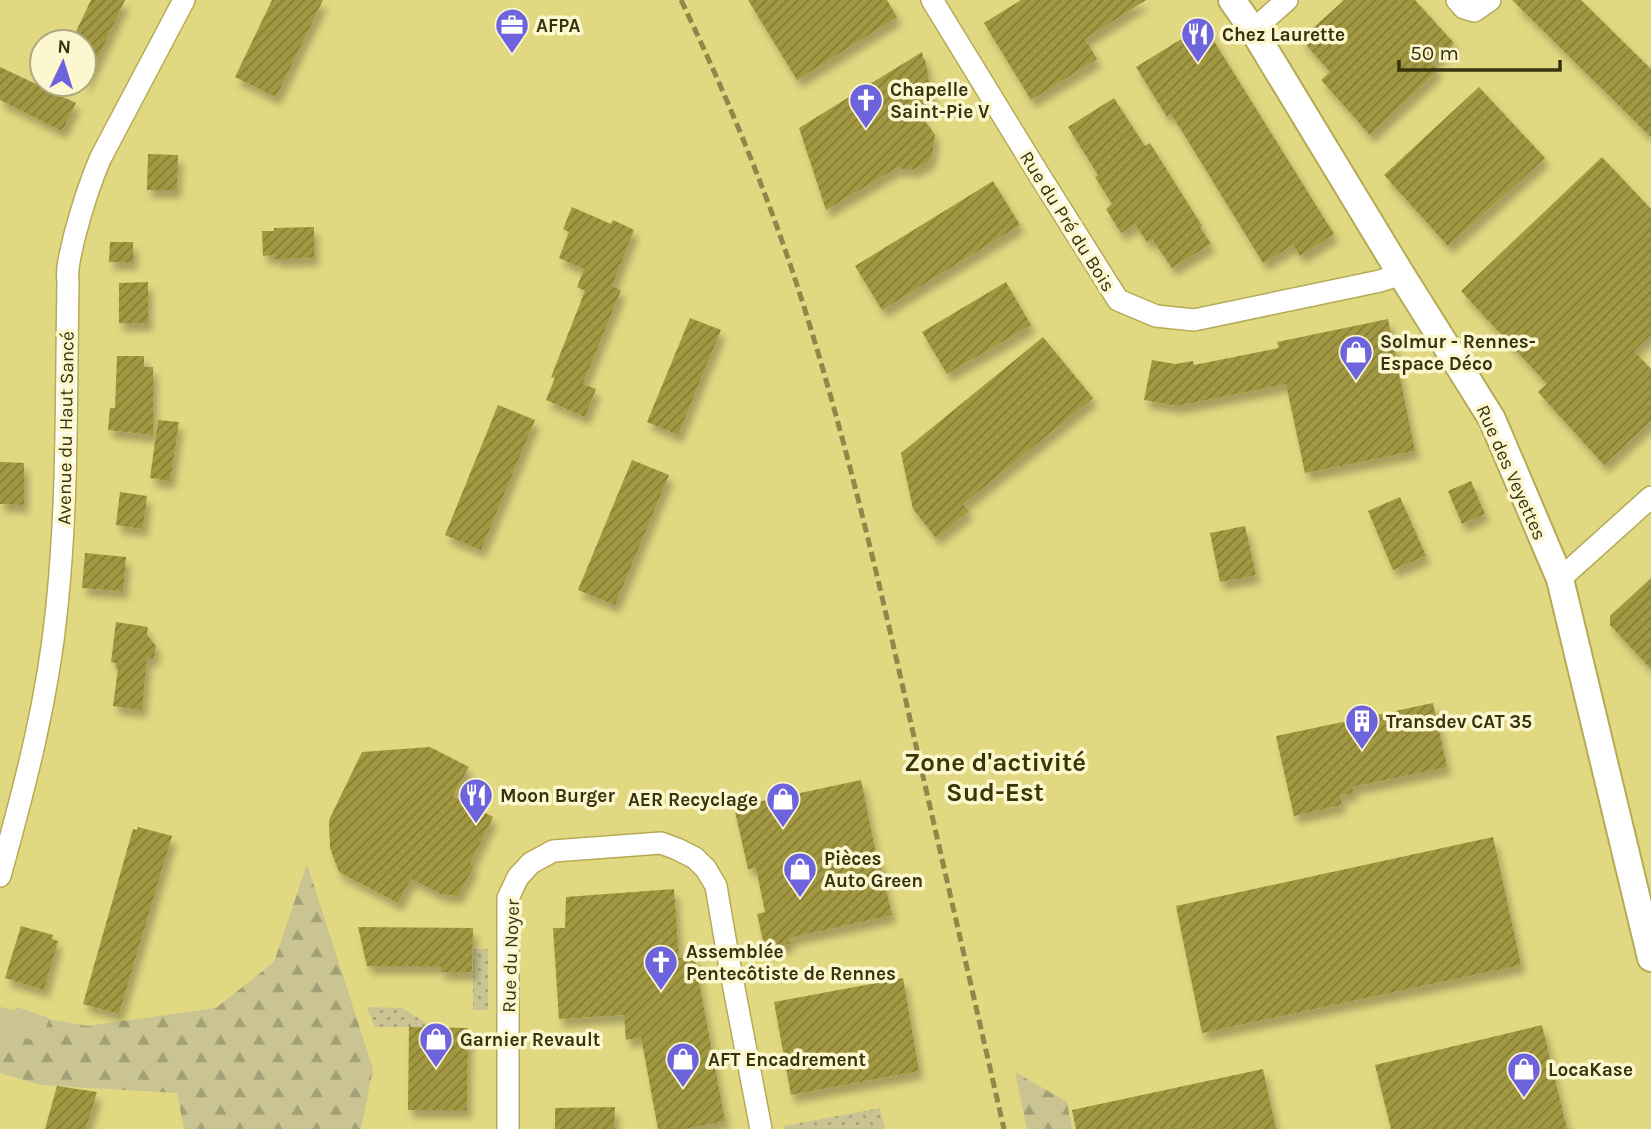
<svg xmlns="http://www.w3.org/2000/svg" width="1651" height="1129" font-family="Karla,sans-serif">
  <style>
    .grass { fill: url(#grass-dots) }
    .forest { fill: url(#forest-firs) }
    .park { fill: #c9c492 }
    .building { fill: url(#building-hatch); filter: url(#shadow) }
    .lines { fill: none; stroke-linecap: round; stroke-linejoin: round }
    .minor-casing { stroke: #b5ab56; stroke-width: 24 }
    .tertiary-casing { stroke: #b5ab56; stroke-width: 30 }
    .minor { stroke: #fff; stroke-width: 21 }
    .tertiary { stroke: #fff; stroke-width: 26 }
    .rail { stroke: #8f884b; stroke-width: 5; stroke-dasharray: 10 5; stroke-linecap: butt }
    .labels { text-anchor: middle; stroke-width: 7; stroke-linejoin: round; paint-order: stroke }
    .poi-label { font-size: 19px; font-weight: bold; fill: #37330f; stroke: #fcf7ce; text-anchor: start }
    .street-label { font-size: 19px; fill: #37330f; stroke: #fcf7ce }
    .district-label { font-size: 26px; font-weight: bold; fill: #3b3606; stroke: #fcf7ce }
  </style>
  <defs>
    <pattern id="grass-dots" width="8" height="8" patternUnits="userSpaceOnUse" patternTransform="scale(1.75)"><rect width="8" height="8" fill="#c9c492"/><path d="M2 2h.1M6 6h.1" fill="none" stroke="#a4a076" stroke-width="1.8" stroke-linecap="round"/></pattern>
    <pattern id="forest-firs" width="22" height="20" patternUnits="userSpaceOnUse" patternTransform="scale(1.75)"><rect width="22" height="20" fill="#c9c492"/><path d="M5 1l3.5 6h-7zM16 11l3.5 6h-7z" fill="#a4a076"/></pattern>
    <pattern id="building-hatch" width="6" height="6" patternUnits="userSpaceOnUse" patternTransform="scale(1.75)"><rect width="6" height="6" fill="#a29842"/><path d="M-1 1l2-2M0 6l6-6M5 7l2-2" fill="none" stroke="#857d36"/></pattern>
    <filter id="shadow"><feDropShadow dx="4.5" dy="8" stdDeviation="3.5" flood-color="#0004"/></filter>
  </defs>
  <rect width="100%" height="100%" fill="#e1d882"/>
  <g class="grass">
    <rect x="473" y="949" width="15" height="61"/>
    <polygon points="367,1007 402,1008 432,1027 375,1027"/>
    <polygon points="880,1108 885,1129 784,1129 784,1126"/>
  </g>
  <g class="forest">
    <polygon points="307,864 373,1069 361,1129 184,1129 177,1093 41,1085 0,1073 0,1011 88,1026 216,1008 274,962"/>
    <polygon points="1015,1072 1067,1102 1072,1129 1027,1129"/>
  </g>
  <polygon class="park" points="0,1007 15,1010 17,1007 49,1018 41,1043 0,1030"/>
  <g class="building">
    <polygon points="91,0 125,0 84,87 84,42 71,42"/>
    <polygon points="272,0 323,0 276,97 235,77"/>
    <polygon points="748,0 887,0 897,17 797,80"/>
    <polygon points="1021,0 1146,0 1085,39 1097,59 1031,100 984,23"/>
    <polygon points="1344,0 1415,0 1454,43 1432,63 1438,70 1370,135 1321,80 1330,72 1301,39"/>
    <polygon points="1512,0 1581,0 1651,69 1651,137"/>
    <polygon points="1204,25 1334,234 1300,256 1293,245 1263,263 1180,128 1171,114 1167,117 1136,67"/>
    <polygon points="922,52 923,58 925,59 933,105 916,108 935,135 932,156 927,163 915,169 903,169 898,167 826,210 799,128"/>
    <polygon points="0,67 76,103 62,131 0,100"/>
    <polygon points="1479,87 1545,158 1448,246 1384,175"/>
    <polygon points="1114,98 1145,146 1150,143 1202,226 1200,227 1211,244 1172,268 1152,239 1147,242 1135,224 1121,233 1106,209 1112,204 1095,177 1098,175 1068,127"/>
    <polygon points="148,154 178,155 177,190 147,190"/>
    <polygon points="1602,157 1651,209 1651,335 1634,351 1651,369 1651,421 1604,465 1538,392 1547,384 1461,291"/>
    <polygon points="993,181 1020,225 882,310 855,266"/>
    <polygon points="572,207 611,224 613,220 634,230 612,286 621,290 583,384 596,389 585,417 546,400 555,378 551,377 585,291 577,287 584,269 559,258 569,232 563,229"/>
    <polygon points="314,227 314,258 275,259 275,255 263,256 262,231 274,231 274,228"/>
    <polygon points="110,242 133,242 133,262 109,262"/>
    <polygon points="148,282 148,323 119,323 119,283"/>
    <polygon points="1006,282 1031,325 947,374 922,332"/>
    <polygon points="690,318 721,330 678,435 647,422"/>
    <polygon points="1388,319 1415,451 1305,473 1286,384 1177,406 1144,400 1152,360 1175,364 1193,361 1194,365 1279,348 1277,342"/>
    <polygon points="1043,337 1093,398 963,504 969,511 936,538 913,509 901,453"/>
    <polygon points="117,356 144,356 144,367 153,367 153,435 108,430 110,408 115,408"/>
    <polygon points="498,405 535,420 481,550 445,535"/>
    <polygon points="158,420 179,422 170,481 150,478"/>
    <polygon points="632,460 669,475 615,605 578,590"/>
    <polygon points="0,462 24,463 24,505 0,504"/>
    <polygon points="1471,481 1485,514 1462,524 1448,491"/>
    <polygon points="120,492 147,496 143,529 116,525"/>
    <polygon points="1400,497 1426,556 1393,570 1368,511"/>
    <polygon points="1245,526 1256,575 1220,582 1210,533"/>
    <polygon points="85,553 126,557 123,591 82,588"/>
    <polygon points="1651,578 1651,669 1610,625 1610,616"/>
    <polygon points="116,622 148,627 147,635 156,646 154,658 147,658 142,710 113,706 118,669 116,668 116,663 111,662"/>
    <polygon points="1433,703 1447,767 1352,787 1354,793 1340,795 1342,805 1294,816 1276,736"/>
    <polygon points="430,747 469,767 453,796 493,817 470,864 474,866 458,896 441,894 411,879 398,903 339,872 330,848 329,820 362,752"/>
    <polygon points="861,780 877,859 879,859 892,915 789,938 790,944 765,949 757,914 765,912 756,868 748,869 734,807"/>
    <polygon points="138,827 172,836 119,1014 83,1004 133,829 137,830"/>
    <polygon points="1493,837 1521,965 1202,1033 1176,906"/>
    <polygon points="674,889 679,958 694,955 725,1121 685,1129 658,1129 641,1037 626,1040 624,1015 559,1019 553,928 565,928 566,897"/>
    <polygon points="21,926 53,935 52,939 58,941 44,990 5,978"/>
    <polygon points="358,927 473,928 472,972 441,972 441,966 367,966"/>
    <polygon points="903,978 919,1071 791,1095 774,1002"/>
    <polygon points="1542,1025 1567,1129 1391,1129 1375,1065"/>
    <polygon points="409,1027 468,1028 467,1110 408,1110"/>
    <polygon points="1263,1069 1276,1129 1076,1129 1072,1110"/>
    <polygon points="57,1086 97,1092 86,1129 45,1129"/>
    <polygon points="615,1107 614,1129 555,1129 555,1108"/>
  </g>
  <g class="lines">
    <g class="minor-casing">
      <g id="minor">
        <polyline points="932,0 1038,173 1118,300 1156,316 1194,320 1380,281 1401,274"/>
        <polyline points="1457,0 1464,8 1474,11 1490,0"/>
        <polyline points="1253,30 1287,0"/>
        <polyline points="1560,579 1651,497"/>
        <path d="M0 876C25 786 48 699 57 606 68 499 66 390 68 282 66 267 71 253 74 238 81 211 89 185 100 159L184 0"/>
        <polyline points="508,1129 508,898 518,877 531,863 553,851 661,843 677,849 695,858 706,869 716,886 729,962 761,1129"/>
      </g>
    </g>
    <g class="tertiary-casing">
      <polyline id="tertiary" points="1232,0 1253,30 1401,274 1492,419 1560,579 1651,958"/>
    </g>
    <use href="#minor" class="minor"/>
    <use href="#tertiary" class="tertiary"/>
    <path class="rail" d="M681 0C725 92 765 187 797 285 845 433 880 585 914 737 944 868 974 998 1004 1129"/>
  </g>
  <defs>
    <g id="office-pin" transform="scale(1.75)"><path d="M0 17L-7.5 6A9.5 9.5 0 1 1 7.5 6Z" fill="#6d63dd" stroke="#fcf7ce"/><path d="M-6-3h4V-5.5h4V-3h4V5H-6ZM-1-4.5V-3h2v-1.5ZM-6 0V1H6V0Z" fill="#fff"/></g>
    <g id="restaurant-pin" transform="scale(1.75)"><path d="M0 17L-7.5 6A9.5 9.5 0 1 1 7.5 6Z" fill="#6d63dd" stroke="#fcf7ce"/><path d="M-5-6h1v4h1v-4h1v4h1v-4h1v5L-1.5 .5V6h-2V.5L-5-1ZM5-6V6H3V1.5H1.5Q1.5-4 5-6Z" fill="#fff"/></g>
    <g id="church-pin" transform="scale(1.75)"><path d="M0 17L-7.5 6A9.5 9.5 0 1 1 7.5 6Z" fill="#6d63dd" stroke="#fcf7ce"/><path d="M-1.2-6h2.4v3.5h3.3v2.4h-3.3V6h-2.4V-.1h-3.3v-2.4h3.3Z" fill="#fff"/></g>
    <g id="shop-pin" transform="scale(1.75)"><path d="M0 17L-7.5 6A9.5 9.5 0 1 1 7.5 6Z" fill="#6d63dd" stroke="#fcf7ce"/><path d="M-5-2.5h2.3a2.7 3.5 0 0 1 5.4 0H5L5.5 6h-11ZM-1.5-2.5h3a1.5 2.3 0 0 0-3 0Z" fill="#fff"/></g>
    <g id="building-pin" transform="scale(1.75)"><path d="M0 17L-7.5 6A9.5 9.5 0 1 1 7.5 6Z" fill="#6d63dd" stroke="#fcf7ce"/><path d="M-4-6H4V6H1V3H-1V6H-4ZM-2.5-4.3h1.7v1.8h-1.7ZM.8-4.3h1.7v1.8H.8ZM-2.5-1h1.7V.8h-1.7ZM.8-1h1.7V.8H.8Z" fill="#fff"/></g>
  </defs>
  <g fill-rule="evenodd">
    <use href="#office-pin" x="512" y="25"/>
    <use href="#restaurant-pin" x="1198" y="34"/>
    <use href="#church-pin" x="866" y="100"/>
    <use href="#shop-pin" x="1356" y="352"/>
    <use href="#building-pin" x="1362" y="721"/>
    <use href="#restaurant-pin" x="476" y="795"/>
    <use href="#shop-pin" x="783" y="799"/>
    <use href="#shop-pin" x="800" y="869"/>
    <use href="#church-pin" x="661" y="962"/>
    <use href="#shop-pin" x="436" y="1039"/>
    <use href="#shop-pin" x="683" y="1059"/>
    <use href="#shop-pin" x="1524" y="1069"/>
  </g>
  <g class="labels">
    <g class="poi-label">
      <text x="536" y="32">AFPA</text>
      <text x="1222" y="41">Chez Laurette</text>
      <text x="890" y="96">Chapelle<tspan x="890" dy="22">Saint-Pie V</tspan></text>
      <text x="1380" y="348">Solmur - Rennes-<tspan x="1380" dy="22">Espace Déco</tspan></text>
      <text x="1386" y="728">Transdev CAT 35</text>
      <text x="500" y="802">Moon Burger</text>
      <text x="758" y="806" text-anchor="end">AER Recyclage</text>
      <text x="824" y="865">Pièces<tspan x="824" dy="22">Auto Green</tspan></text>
      <text x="686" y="958">Assemblée<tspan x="686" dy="22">Pentecôtiste de Rennes</tspan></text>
      <text x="460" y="1046">Garnier Revault</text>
      <text x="708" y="1066">AFT Encadrement</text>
      <text x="1548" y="1076">LocaKase</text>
    </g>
    <g class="street-label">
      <text transform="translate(1068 221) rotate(58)" y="7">Rue du Pré du Bois</text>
      <text transform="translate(65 428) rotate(-89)" y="7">Avenue du Haut Sancé</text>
      <text transform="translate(1512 472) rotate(66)" y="7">Rue des Veyettes</text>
      <text transform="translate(510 956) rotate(-88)" y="7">Rue du Noyer</text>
    </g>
    <g class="district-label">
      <text x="995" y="771">Zone d'activité<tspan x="995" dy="30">Sud-Est</tspan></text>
    </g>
  </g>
  <g transform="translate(63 63) rotate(4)"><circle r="33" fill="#fcf7ce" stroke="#ada982" stroke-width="2"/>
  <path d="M0-5L12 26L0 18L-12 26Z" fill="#6d63dd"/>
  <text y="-10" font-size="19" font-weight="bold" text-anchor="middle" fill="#37330f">N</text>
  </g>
  <path d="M1399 60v10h161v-10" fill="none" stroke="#37330f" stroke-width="3.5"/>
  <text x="1410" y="60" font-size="21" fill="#37330f" stroke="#fcf7ce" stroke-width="5" paint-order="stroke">50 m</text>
</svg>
